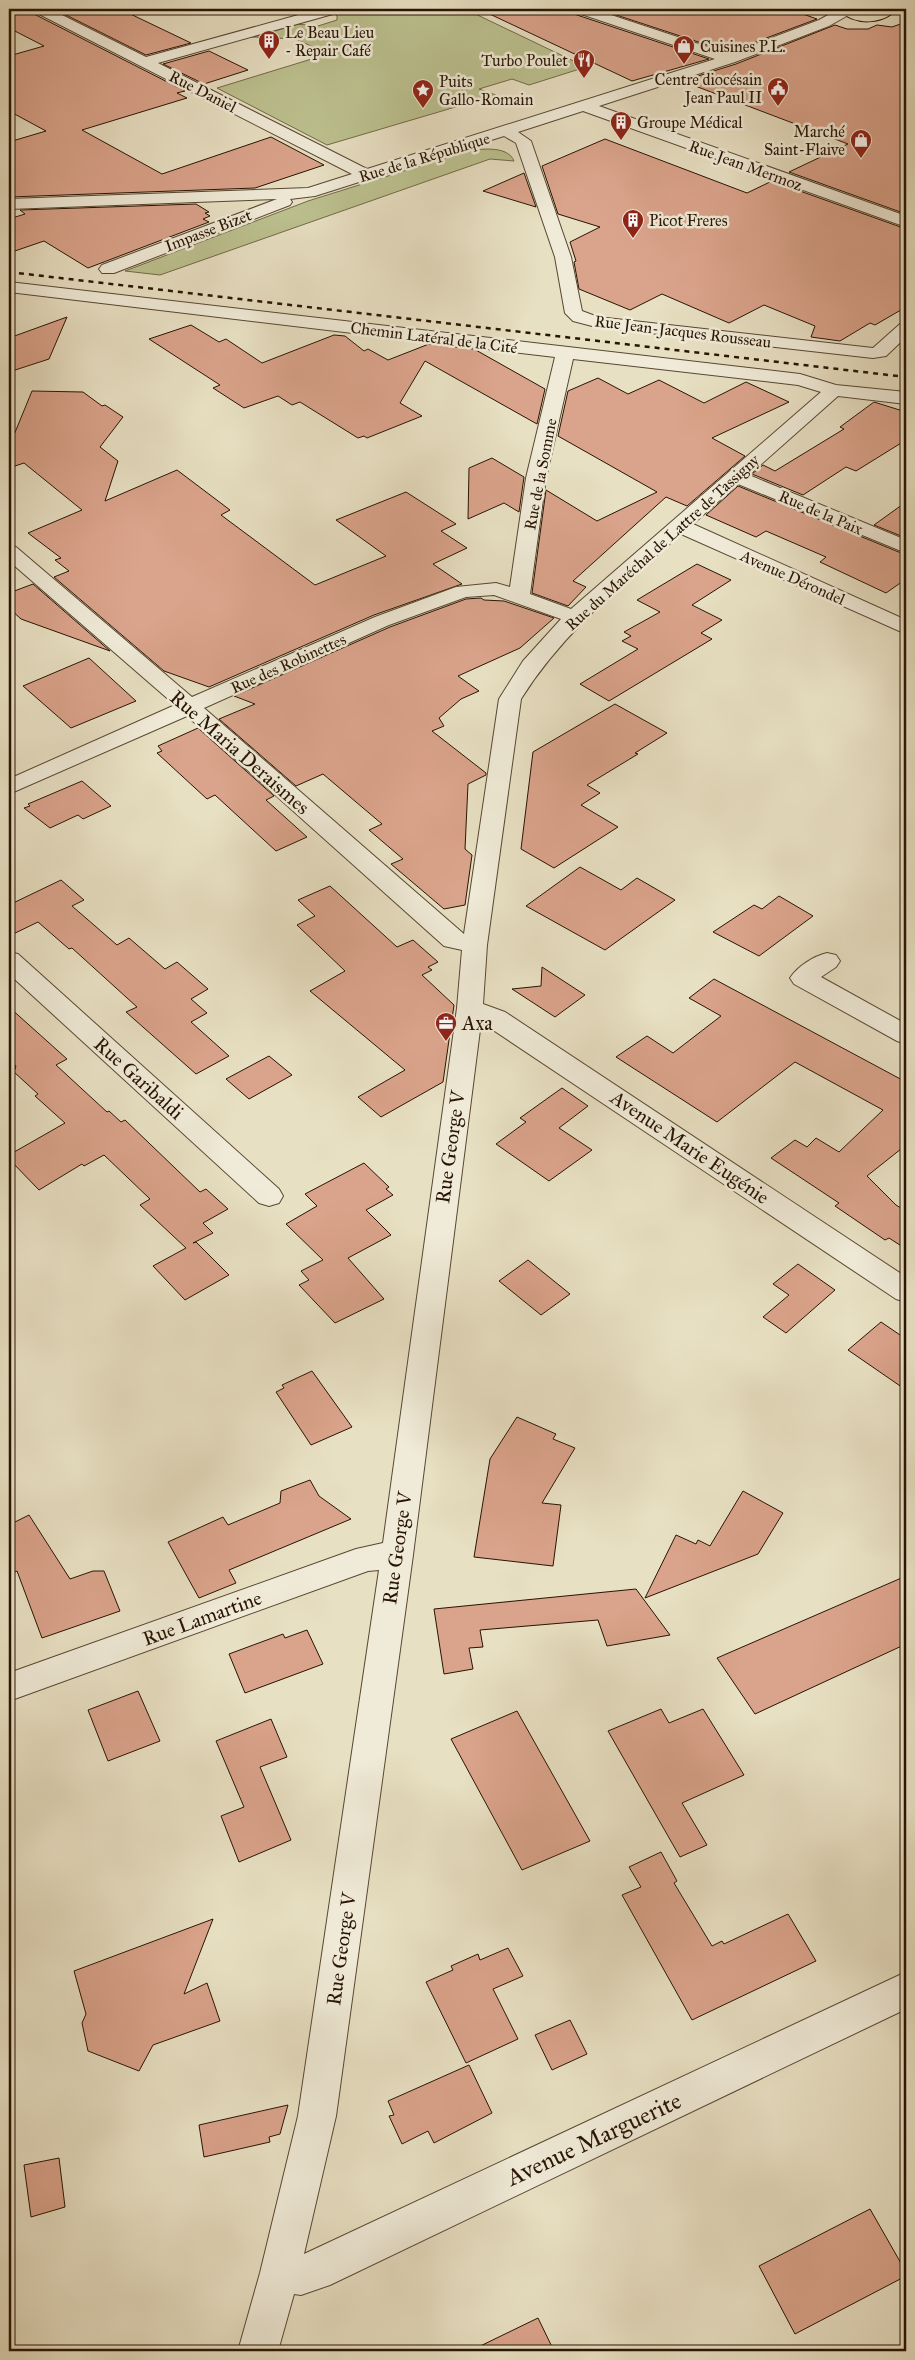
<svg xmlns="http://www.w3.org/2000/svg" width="915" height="2360" font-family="'IM FELL Great Primer',serif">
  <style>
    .green { fill: #bcc18f; stroke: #726a48 }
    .building { fill: #daa38b; stroke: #281402 }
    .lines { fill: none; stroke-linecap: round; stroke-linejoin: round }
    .minor-casing { stroke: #584732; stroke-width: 2 }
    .major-casing { stroke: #281402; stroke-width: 2 }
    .minor { fill: #f0ebd8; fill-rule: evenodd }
    .major { fill: #e8e0c3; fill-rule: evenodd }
    .rail { stroke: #281402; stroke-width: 2.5; stroke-dasharray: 5 5; stroke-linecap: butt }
    .labels { text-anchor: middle; stroke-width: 5; stroke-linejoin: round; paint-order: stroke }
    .far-poi-label { font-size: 16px; fill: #281402; stroke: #f0ebd8; text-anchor: start }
    .far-street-label { font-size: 16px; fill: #281402; stroke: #f0ebd8 }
    .street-label { font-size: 20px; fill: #281402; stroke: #f0ebd8 }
    .poi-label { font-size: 20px; fill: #281402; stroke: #f0ebd8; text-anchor: start }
    .near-street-label { font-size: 24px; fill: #281402; stroke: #f0ebd8 }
  </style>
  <rect width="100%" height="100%" fill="#e8e0c3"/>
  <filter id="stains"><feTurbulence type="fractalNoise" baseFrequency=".004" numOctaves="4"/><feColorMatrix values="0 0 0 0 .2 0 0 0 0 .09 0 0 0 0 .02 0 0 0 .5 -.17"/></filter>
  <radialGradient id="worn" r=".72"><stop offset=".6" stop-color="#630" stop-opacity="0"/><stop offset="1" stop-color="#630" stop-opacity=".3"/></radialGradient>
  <g class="green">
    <polygon points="350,9 465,9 586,67 529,85 512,79 479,89 496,95 327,145 217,88 328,54 296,39 252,37 296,24 318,26 337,20 337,16 334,13"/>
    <path d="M471 150C484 149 508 146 514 161L490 159 160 275 125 271 308 201Z"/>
  </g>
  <g class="building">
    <polygon points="54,9 120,9 191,43 146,55"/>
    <polygon points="479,9 571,9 574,14 709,59 632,81"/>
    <polygon points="598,9 642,9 652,12 660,9 789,9 817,19 729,52"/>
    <polygon points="32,10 34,14 185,91 177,93 187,98 82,130 162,174 271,137 324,165 255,188 9,197 9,142 46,131 9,111 9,56 44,46 9,28 9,16"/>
    <polygon points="906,22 906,214 789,172 848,144 682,81 736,64 835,25 847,29 868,29 877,25 892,27"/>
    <polygon points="209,51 248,70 204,84 163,64"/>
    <polygon points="605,139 747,193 772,181 906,229 906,307 875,325 870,323 840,341 811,337 815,326 764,305 729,323 662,294 630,310 579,289 574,262 576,261 570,242 600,227 558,214 542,166"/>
    <polygon points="524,173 536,207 483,191"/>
    <polygon points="196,204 209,212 205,213 210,216 203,219 209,222 88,268 44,241 9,253 9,219 25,214 20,210"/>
    <polygon points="67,317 49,359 9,372 9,338"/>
    <polygon points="191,325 219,342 226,339 262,363 334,335 345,336 364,351 368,349 388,360 429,344 474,349 545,389 537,424 425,361 400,403 422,416 367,438 364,436 358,438 300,402 292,405 278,396 244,408 213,388 220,385 149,339"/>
    <polygon points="598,378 628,394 659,380 704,403 746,382 789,402 712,438 745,456 687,506 666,497 573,581 586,587 568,606 532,593 546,490 597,521 657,492 558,436 568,391"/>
    <polygon points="32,391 83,392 102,406 105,405 123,417 100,447 118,461 105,501 177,470 230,510 221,515 315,585 386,556 336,520 406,492 456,524 441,531 467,548 433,564 462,584 374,615 209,687 164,671 54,577 69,571 55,560 61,558 28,533 82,510 24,463 9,468 9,447"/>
    <polygon points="874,402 906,412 906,440 856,471 846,467 803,495 752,474 763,465 775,471 844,429 840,427"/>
    <polygon points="492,458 524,477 519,512 504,503 468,519 469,468"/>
    <polygon points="738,486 906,555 906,579 886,593 820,562 826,557 766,531 756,537 706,515"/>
    <polygon points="906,502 906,538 874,525"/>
    <polygon points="697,564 731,580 692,605 722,620 701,633 712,639 609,701 580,684 638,649 622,641 631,636 624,632 660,612 637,600"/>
    <polygon points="33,584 110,651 21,619 9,608 9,593"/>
    <polygon points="481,598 484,600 504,601 554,618 520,648 458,676 479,691 461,699 439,718 444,726 432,731 486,773 486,775 468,784 465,849 472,855 465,905 444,909 391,864 403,859 369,830 382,824 323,774 296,786 219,719 255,704 234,696 390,627 466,599"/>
    <polygon points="89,658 136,701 71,728 23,686"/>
    <polygon points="615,704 667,733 635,753 638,754 587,785 600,793 581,805 618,827 554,868 521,849 533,752"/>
    <polygon points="198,728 274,796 266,800 307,837 276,851 215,795 207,799 157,753 162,751 158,746"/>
    <polygon points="82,781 111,806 83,819 78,815 50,828 24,808 30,806 28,804"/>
    <polygon points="580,867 621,890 637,878 675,900 605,950 526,906"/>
    <polygon points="61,880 84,900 72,906 117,945 129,938 165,969 177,962 208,989 191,999 207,1013 191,1022 229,1056 196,1074 126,1012 137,1007 72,948 69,949 38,922 9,936 9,905"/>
    <polygon points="330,886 397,947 413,940 438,962 428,967 432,970 422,975 454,1005 443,1082 381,1117 358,1097 405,1070 310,991 345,971 297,925 315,916 298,900"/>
    <polygon points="779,896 813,916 759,956 713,932 754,905 762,909"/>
    <polygon points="542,967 585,995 555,1017 512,989 541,986"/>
    <polygon points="714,979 906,1082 906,1145 867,1176 896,1205 906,1211 906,1249 889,1238 885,1240 835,1206 839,1203 771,1158 795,1140 807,1147 816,1138 839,1152 883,1110 795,1062 717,1122 616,1057 647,1036 673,1053 721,1016 689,998"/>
    <polygon points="9,1007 67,1059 56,1065 107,1112 109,1111 121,1122 125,1120 200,1192 206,1189 228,1209 203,1223 213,1233 193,1243 196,1242 229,1275 185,1300 153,1266 186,1248 140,1205 150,1199 104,1155 84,1166 82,1164 39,1190 9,1159 9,1155 65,1123 35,1096 38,1094 14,1072 16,1066 9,1059"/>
    <polygon points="269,1056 292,1075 249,1099 226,1079"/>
    <polygon points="562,1088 588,1106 559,1128 592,1150 549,1181 496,1144 526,1122 520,1118"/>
    <polygon points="364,1163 389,1187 386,1189 393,1195 366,1210 391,1235 348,1258 384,1299 335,1323 299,1285 309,1280 301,1271 323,1260 286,1224 317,1206 305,1194"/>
    <polygon points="528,1260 570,1294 541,1315 499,1281"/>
    <polygon points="798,1264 835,1290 786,1333 763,1317 789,1295 773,1284"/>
    <polygon points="881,1322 906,1339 906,1390 848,1350"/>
    <polygon points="312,1371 352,1427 311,1445 276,1392 284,1388 282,1385"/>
    <polygon points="517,1417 556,1434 553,1439 575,1448 542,1503 561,1505 553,1566 474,1557 490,1459"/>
    <polygon points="310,1480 319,1496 351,1519 229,1570 236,1583 199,1598 168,1542 223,1517 228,1525 280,1503 281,1491"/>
    <polygon points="743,1491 783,1513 758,1554 645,1598 676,1535 696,1544 698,1540 710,1546"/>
    <polygon points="29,1515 70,1579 93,1571 104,1571 120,1611 42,1638 17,1571 9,1575 9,1525"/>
    <polygon points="906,1576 906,1644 755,1714 717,1658"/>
    <polygon points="636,1589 670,1635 607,1646 598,1620 480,1630 483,1647 469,1648 473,1669 444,1674 434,1609"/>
    <polygon points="307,1630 323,1664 245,1693 229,1654 283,1634 285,1638"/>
    <polygon points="138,1691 160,1741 108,1761 88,1710"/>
    <polygon points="661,1709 669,1723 703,1709 744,1775 682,1803 707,1845 680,1857 608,1731"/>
    <polygon points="517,1711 590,1841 522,1870 451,1739"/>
    <polygon points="271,1719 287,1757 260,1767 291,1840 239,1862 221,1816 244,1807 216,1741"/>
    <polygon points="661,1852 677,1881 674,1883 712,1946 722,1941 724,1944 788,1914 816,1961 692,2020 622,1895 641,1887 629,1867"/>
    <polygon points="213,1919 184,1994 207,1983 220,2021 153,2045 139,2071 88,2051 82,2023 86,2014 74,1971"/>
    <polygon points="508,1948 523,1976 493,1989 518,2039 466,2063 426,1982 453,1970 451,1966 478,1954 480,1960"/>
    <polygon points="570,2020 587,2054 552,2070 535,2035"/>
    <polygon points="469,2065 492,2113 434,2143 428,2131 402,2144 389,2116 394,2115 388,2101"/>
    <polygon points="288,2105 280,2134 269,2137 270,2142 204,2157 199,2125"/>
    <polygon points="59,2158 65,2207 31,2217 24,2165"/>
    <polygon points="870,2209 906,2272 906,2276 795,2334 759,2266"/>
    <polygon points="538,2318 554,2351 470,2351"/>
  </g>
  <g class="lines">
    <g class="minor-casing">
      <g id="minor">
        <polygon points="33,9 50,9 146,57 320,9 342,9 340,12 158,63 367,169 715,59 575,12 573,9 593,9 729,54 819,20 839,9 853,9 852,13 829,26 735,62 599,106 906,216 906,227 583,111 518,132 531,141 571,257 582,311 598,317 873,348 900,324 906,323 906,337 886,356 873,358 596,327 573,321 565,313 555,257 516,143 504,136 315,196 290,199 292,202 290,205 114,273 102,273 99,269 102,265 277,199 9,209 9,199 308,188 352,174 35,12"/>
        <path d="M9 282 800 374 836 385 906 392V404L838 396 749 475 906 540V553L738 484 693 524 906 620V634L681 534C622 585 563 632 521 699L487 945 483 1004 505 1012 906 1277V1302L896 1299 481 1022 413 1555 336 2116 304 2254 906 1972V2009L330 2285 301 2295 294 2294 278 2351H238L260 2273 298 2116 379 1570 368 1571 9 1701V1673L356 1549 383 1543 457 1008 462 950 444 946 187 716 9 794V779L175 705 9 561V545L16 547 192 697 375 617 456 587 496 583 510 587 526 478 555 357 9 292ZM573 359 798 385 821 392 571 609 530 594 546 478ZM494 595 561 619 523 661 499 699 464 934 204 708 389 625 466 597Z"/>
        <polygon points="9,952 18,954 279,1189 283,1196 279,1203 269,1206 259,1203 9,974"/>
        <path d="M827 953 836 955 840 961 836 967 821 977 906 1024V1044L897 1041 794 984 790 978C798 966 814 956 827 953Z"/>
      </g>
    </g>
    <g class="major-casing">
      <path id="major" d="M839 9C851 8 861 13 872 13 881 12 885 8 896 9 885 25 851 26 839 9Z"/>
    </g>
    <use href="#minor" class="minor"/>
    <use href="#major" class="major"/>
    <polyline class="rail" points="9,272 906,377"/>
  </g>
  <defs>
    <g id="building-pin" transform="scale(1.125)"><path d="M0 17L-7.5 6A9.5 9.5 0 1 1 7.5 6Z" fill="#8f2418" stroke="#f0ebd8"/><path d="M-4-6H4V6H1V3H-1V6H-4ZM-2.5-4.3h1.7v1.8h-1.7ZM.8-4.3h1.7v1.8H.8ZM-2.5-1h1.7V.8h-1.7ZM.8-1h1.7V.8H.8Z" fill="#fff"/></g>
    <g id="shop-pin" transform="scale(1.125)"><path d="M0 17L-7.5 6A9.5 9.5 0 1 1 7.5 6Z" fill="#8f2418" stroke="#f0ebd8"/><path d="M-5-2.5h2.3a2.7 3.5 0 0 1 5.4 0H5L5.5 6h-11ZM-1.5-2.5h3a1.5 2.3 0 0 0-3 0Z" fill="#fff"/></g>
    <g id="restaurant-pin" transform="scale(1.125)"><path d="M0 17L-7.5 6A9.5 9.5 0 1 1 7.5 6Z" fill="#8f2418" stroke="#f0ebd8"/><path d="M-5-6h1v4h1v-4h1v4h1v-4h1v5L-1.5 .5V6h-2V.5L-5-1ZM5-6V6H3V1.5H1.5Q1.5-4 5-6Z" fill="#fff"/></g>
    <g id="civic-pin" transform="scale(1.125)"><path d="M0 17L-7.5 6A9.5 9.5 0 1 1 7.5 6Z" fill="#8f2418" stroke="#f0ebd8"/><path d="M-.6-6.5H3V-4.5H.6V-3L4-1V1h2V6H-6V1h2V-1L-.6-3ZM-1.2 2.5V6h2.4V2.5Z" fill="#fff"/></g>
    <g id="sight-pin" transform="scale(1.125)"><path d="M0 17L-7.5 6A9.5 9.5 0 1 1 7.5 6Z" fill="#8f2418" stroke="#f0ebd8"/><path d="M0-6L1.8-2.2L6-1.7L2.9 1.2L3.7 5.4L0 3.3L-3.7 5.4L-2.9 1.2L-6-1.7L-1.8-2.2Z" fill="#fff"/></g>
    <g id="office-pin" transform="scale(1.125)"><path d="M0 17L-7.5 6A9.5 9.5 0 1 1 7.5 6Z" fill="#8f2418" stroke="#f0ebd8"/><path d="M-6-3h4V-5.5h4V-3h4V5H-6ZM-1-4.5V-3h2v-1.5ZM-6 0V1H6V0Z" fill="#fff"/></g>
  </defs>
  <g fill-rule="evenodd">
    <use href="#building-pin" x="269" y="41"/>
    <use href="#shop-pin" x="684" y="46"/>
    <use href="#restaurant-pin" x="584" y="60"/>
    <use href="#civic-pin" x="778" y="88"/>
    <use href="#sight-pin" x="423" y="90"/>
    <use href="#building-pin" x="621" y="122"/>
    <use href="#shop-pin" x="861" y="140"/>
    <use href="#building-pin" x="633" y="220"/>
    <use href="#office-pin" x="446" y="1023"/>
  </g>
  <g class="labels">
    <g class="far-poi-label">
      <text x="285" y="38">Le Beau Lieu<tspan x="285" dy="18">- Repair Café</tspan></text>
      <text x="700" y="52">Cuisines P.L.</text>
      <text x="568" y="66" text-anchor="end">Turbo Poulet</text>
      <text x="762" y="85" text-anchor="end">Centre diocésain<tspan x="762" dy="18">Jean Paul II</tspan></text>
      <text x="439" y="87">Puits<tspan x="439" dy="18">Gallo-Romain</tspan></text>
      <text x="637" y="128">Groupe Médical</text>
      <text x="845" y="137" text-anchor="end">Marché<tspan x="845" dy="18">Saint-Flaive</tspan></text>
      <text x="649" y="226">Picot Freres</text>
    </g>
    <g class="far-street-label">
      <text transform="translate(203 91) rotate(27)" y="6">Rue Daniel</text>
      <text transform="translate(424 157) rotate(-17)" y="6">Rue de la République</text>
      <text transform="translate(746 165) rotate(20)" y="6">Rue Jean Mermoz</text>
      <text transform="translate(208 230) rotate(-21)" y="6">Impasse Bizet</text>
      <text transform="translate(683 331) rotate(7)" y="6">Rue Jean-Jacques Rousseau</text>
      <text transform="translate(434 337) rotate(7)" y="6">Chemin Latéral de la Cité</text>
      <text transform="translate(540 474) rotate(-79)" y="6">Rue de la Somme</text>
      <text transform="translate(821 512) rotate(23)" y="6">Rue de la Paix</text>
      <text transform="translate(662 542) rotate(-42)" y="6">Rue du Maréchal de Lattre de Tassigny</text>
      <text transform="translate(793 577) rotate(24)" y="6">Avenue Dérondel</text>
      <text transform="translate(288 663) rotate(-24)" y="6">Rue des Robinettes</text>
    </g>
    <g class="street-label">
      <text transform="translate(240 752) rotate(41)" y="7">Rue Maria Deraismes</text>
      <text transform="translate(139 1078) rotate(42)" y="7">Rue Garibaldi</text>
      <text transform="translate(450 1147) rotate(-82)" y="7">Rue George V</text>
      <text transform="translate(690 1147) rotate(34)" y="7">Avenue Marie Eugénie</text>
      <text transform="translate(397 1548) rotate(-82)" y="7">Rue George V</text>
      <text transform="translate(202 1618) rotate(-20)" y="7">Rue Lamartine</text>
      <text transform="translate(341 1949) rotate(-82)" y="7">Rue George V</text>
    </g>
    <g class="poi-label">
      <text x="462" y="1030">Axa</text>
    </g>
    <g class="near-street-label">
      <text transform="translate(594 2139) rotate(-25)" y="8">Avenue Marguerite</text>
    </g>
  </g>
  <rect width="915" height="2360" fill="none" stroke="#e8e0c3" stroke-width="30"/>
  <rect x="10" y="10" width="895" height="2340" fill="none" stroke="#281402" stroke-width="2.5"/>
  <rect x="15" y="15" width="885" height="2330" fill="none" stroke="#281402"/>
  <rect width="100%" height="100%" filter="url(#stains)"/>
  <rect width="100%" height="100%" fill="url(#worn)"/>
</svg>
